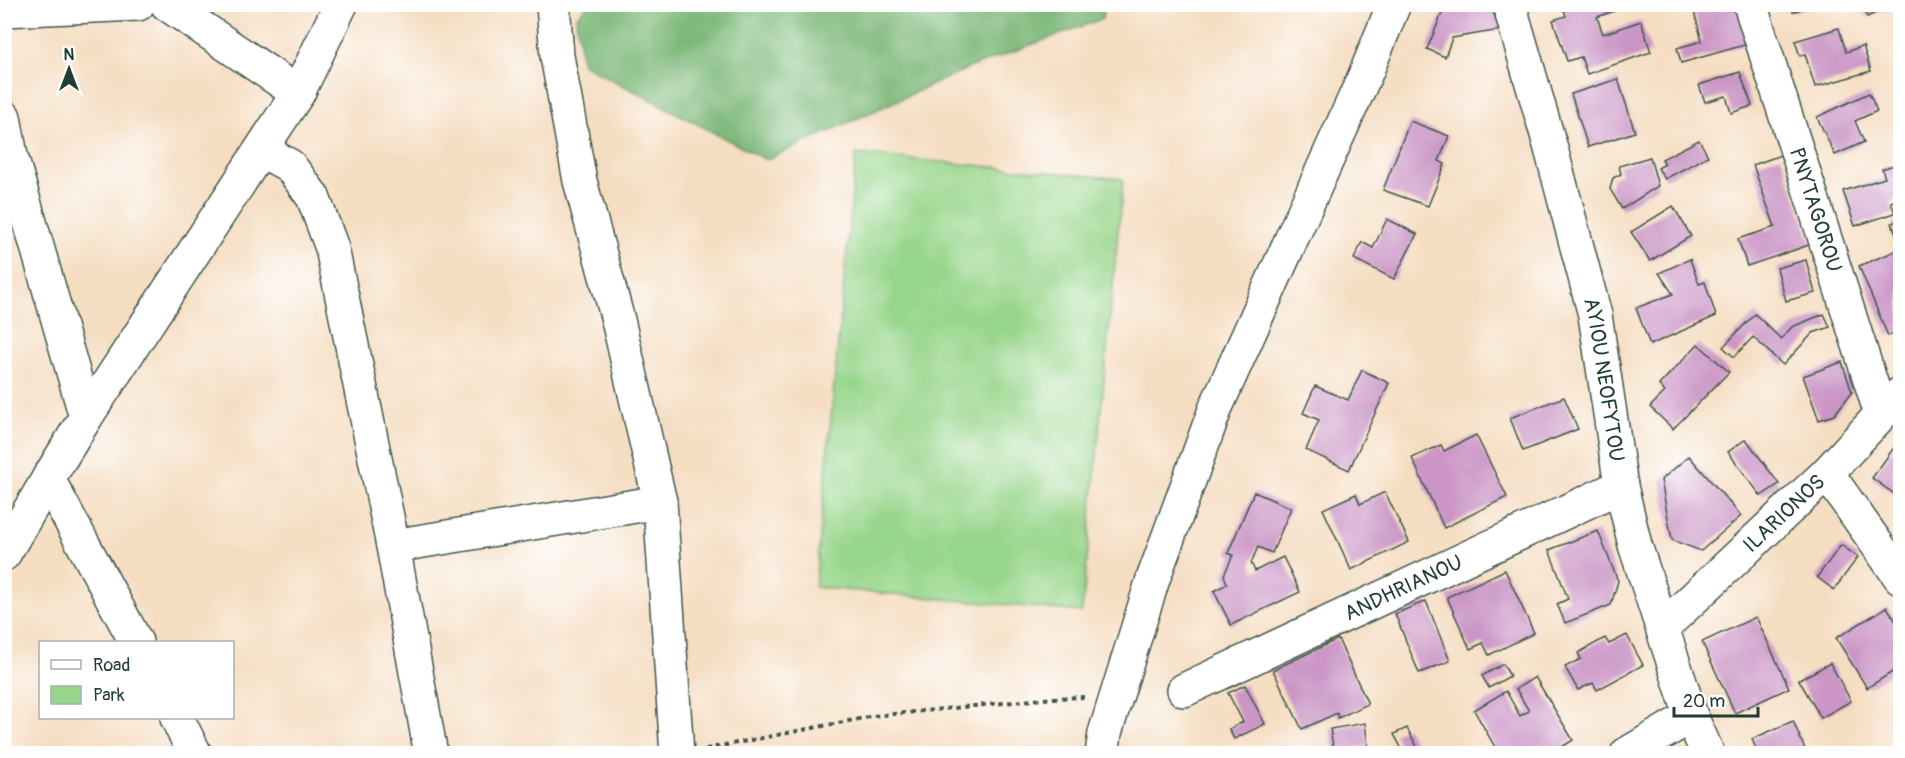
<svg xmlns="http://www.w3.org/2000/svg" width="1905" height="758" font-family="Pangolin,sans-serif">
  <style>
    .green { fill: #98d68b; stroke: #5c8a60; stroke-width: 1.5 }
    .forest { fill: #7ab777; stroke: #4c7a56; stroke-width: 1.5 }
    .building { fill: #cb96c6 }
    .lines { fill: none; stroke-linecap: round; stroke-linejoin: round }
    .minor-casing { stroke: #3f5549; stroke-width: 36 }
    .major-casing { stroke: #3f5549; stroke-width: 36 }
    .path { stroke: #3f5549; stroke-width: 4; stroke-dasharray: 4.5 4.5; stroke-linecap: butt }
    .minor { stroke: #fff; stroke-width: 33 }
    .major { stroke: #fff; stroke-width: 33 }
    .labels { text-anchor: middle; stroke-width: 5; stroke-linejoin: round; paint-order: stroke }
    .street-label { font-size: 21px; fill: #1f3d34; stroke: #fff }
  </style>
  <rect width="100%" height="100%" fill="#fff"/>
  <filter id="ink" filterUnits="userSpaceOnUse"><feTurbulence type="fractalNoise" baseFrequency=".0167" numOctaves="2"/><feDisplacementMap in="SourceGraphic" scale="12" xChannelSelector="R" yChannelSelector="G"/><feConvolveMatrix kernelMatrix="1 2 1 2 8 2 1 2 1" color-interpolation-filters="sRGB"/></filter>
  <filter id="wash" filterUnits="userSpaceOnUse"><feTurbulence type="fractalNoise" baseFrequency=".008" numOctaves="4" result="noise"/><feDisplacementMap in="SourceGraphic" scale="24" xChannelSelector="R" yChannelSelector="G"/><feGaussianBlur stdDeviation="1.35" result="paint"/><feColorMatrix in="noise" values="0 0 0 0 0 0 0 0 0 0 0 0 0 0 0 0 0 1.4 0 .05"/><feComposite in="paint" operator="in"/></filter>
  <g filter="url(#wash)">
    <rect width="100%" height="100%" fill="#f5ddc1"/>
    <polygon class="green" points="856,154 1123,179 1082,612 815,587"/>
    <polygon class="forest" points="588,4 1105,4 1105,5 1102,19 971,67 766,160 582,64 576,18"/>
    <g id="blocks">
      <g class="building">
        <polygon points="1446,4 1499,4 1507,29 1452,38 1445,57 1427,49"/>
        <polygon points="1562,4 1635,4 1597,17 1603,34 1641,21 1651,52 1587,74 1581,57 1567,61 1553,20 1566,16"/>
        <polygon points="1692,4 1736,4 1748,44 1681,63 1677,48 1702,41"/>
        <polygon points="1791,4 1812,4 1812,5 1793,12"/>
        <polygon points="1861,4 1895,4 1867,17"/>
        <polygon points="1839,28 1846,52 1863,46 1871,71 1815,87 1805,54 1800,56 1795,41"/>
        <polygon points="1740,72 1752,106 1731,113 1726,96 1705,102 1699,85"/>
        <polygon points="1618,79 1635,132 1588,147 1571,94"/>
        <polygon points="1869,93 1877,111 1855,121 1864,142 1835,155 1817,117"/>
        <polygon points="1410,121 1449,136 1439,161 1445,164 1428,206 1383,190"/>
        <polygon points="1699,140 1708,156 1665,179 1658,168 1665,164 1662,159"/>
        <polygon points="1781,155 1812,244 1747,266 1738,239 1775,227 1753,165"/>
        <polygon points="1650,157 1658,186 1622,209 1610,189 1613,178 1621,174 1619,166"/>
        <polygon points="1900,163 1900,199 1891,202 1895,213 1855,226 1843,191 1885,178 1882,169"/>
        <polygon points="1673,206 1691,236 1650,261 1631,232"/>
        <polygon points="1387,219 1417,234 1394,279 1354,259 1362,242 1373,248"/>
        <polygon points="1900,220 1900,245 1892,223"/>
        <polygon points="1900,249 1900,331 1888,336 1859,266"/>
        <polygon points="1690,259 1699,284 1705,282 1716,316 1650,345 1636,308 1673,294 1659,273"/>
        <polygon points="1806,260 1815,293 1786,301 1777,268"/>
        <polygon points="1755,314 1781,339 1792,327 1824,314 1830,327 1813,333 1783,365 1753,337 1734,357 1723,347"/>
        <polygon points="1698,344 1729,372 1673,429 1650,407 1665,392 1659,385"/>
        <polygon points="1842,362 1852,392 1834,415 1819,420 1803,376"/>
        <polygon points="1362,370 1389,383 1349,470 1306,450 1319,420 1303,413 1315,386 1348,400"/>
        <polygon points="1564,397 1578,429 1523,451 1510,418"/>
        <polygon points="1476,435 1507,497 1444,528 1412,458 1441,445 1444,451"/>
        <polygon points="1746,439 1779,484 1761,496 1728,452"/>
        <polygon points="1900,439 1900,498 1872,478"/>
        <polygon points="1689,456 1741,516 1701,551 1672,540 1661,480"/>
        <polygon points="1254,492 1291,508 1272,553 1258,547 1251,563 1255,571 1283,557 1300,592 1231,625 1214,591 1227,584 1224,575 1233,555 1228,553"/>
        <polygon points="1385,492 1409,542 1351,570 1323,509 1356,494 1360,504"/>
        <polygon points="1598,531 1618,581 1611,605 1565,623 1557,604 1568,599 1549,550"/>
        <polygon points="1841,545 1858,557 1834,590 1817,577"/>
        <polygon points="1505,570 1534,633 1489,655 1483,643 1470,649 1447,597"/>
        <polygon points="1426,601 1450,661 1419,673 1395,614"/>
        <polygon points="1887,607 1900,628 1900,667 1867,688 1836,638"/>
        <polygon points="1756,617 1789,688 1735,713 1702,642"/>
        <polygon points="1627,635 1643,665 1597,690 1593,683 1578,690 1565,667 1581,659 1578,653 1605,638 1609,644"/>
        <polygon points="1338,639 1368,704 1338,718 1337,713 1302,729 1273,670"/>
        <polygon points="1830,663 1851,701 1821,718 1799,680"/>
        <polygon points="1503,664 1510,676 1489,688 1482,676"/>
        <polygon points="1535,677 1573,740 1551,754 1499,754 1474,710 1506,691 1520,716 1529,711 1516,689"/>
        <polygon points="1245,685 1265,724 1234,739 1229,729 1243,722 1228,693"/>
        <polygon points="1793,721 1807,754 1758,754 1752,739"/>
        <polygon points="1365,723 1368,746 1334,752 1330,729"/>
        <polygon points="1407,728 1417,747 1404,753 1394,734"/>
      </g>
    </g>
  </g>
  <g filter="url(#ink)">
    <use href="#blocks" fill-opacity="0" stroke="#3f5549" stroke-width="1.5"/>
    <g class="lines">
      <g class="minor-casing">
        <g id="minor">
          <polyline points="167,4 298,93"/>
          <polyline points="553,4 557,56 580,181 618,320 660,502 677,754"/>
          <path id="s1" d="M1509 4 1550 145 1595 315 1621 486 1635 545 1691 716 1708 754"/>
          <path id="s2" d="M1750 4 1881 414"/>
          <polyline points="4,10 138,4"/>
          <polyline points="4,117 11,156 86,417"/>
          <polyline points="261,150 290,166 313,197 332,248 393,546 431,754"/>
          <polyline points="1827,473 1900,577"/>
          <polyline points="393,546 660,502"/>
          <polyline points="4,554 48,479"/>
          <path id="s3" d="M1663 627 1827 473 1900 394"/>
          <path id="s4" d="M1184 690 1621 486"/>
          <polyline points="1102,754 1105,733 1153,579 1216,407 1366,73 1394,4"/>
          <polyline points="1627,754 1691,716"/>
        </g>
      </g>
      <g class="major-casing">
        <g id="major">
          <polyline points="136,642 48,479 86,417 298,93 341,4"/>
          <polyline points="177,718 195,754"/>
        </g>
      </g>
      <polyline class="path" points="706,749 874,716 1053,698 1084,697"/>
      <use href="#minor" class="minor"/>
      <use href="#major" class="major"/>
    </g>
  </g>
  <g class="labels">
    <g class="street-label">
      <text dy="7" stroke="none"><textPath href="#s2" startOffset="216">PNYTAGOROU</textPath></text>
      <text dy="7" stroke="none"><textPath href="#s1" startOffset="388">AYIOU NEOFYTOU</textPath></text>
      <text dy="7" stroke="none"><textPath href="#s3" startOffset="166">ILARIONOS</textPath></text>
      <text dy="7" stroke="none"><textPath href="#s4" startOffset="242">ANDHRIANOU</textPath></text>
    </g>
  </g>
  <rect width="1905" height="758" fill="none" stroke="#fff" stroke-width="24"/>
  <rect x="39" y="641" width="195" height="78" fill="#ffffff" stroke="#a5b1ae" stroke-width="1.5"/>
  <rect x="51" y="660" width="30" height="9" fill="#ffffff" stroke="#a5b1ae" stroke-width="1.5"/>
  <text x="93" y="671" font-size="18" fill="#1f3d34">Road</text>
  <rect x="51" y="686" width="30" height="18" fill="#98d68b" stroke="#a5b1ae" stroke-width="1.5"/>
  <text x="93" y="701" font-size="18" fill="#1f3d34">Park</text>
  <g transform="translate(69 69)" stroke="#ffffff" stroke-width="4.5" paint-order="stroke">
  <path d="M0-4.5L10 22L0 15L-10 22Z" fill="#1f3d34"/>
  <text y="-9" font-size="16" font-weight="bold" text-anchor="middle" fill="#1f3d34">N</text>
  </g>
  <path d="M1674 707v9h84v-9" fill="none" stroke="#1f3d34" stroke-width="3"/>
  <text x="1683" y="707" font-size="18" fill="#1f3d34" stroke="#ffffff" stroke-width="4.5" paint-order="stroke">20 m</text>
</svg>
